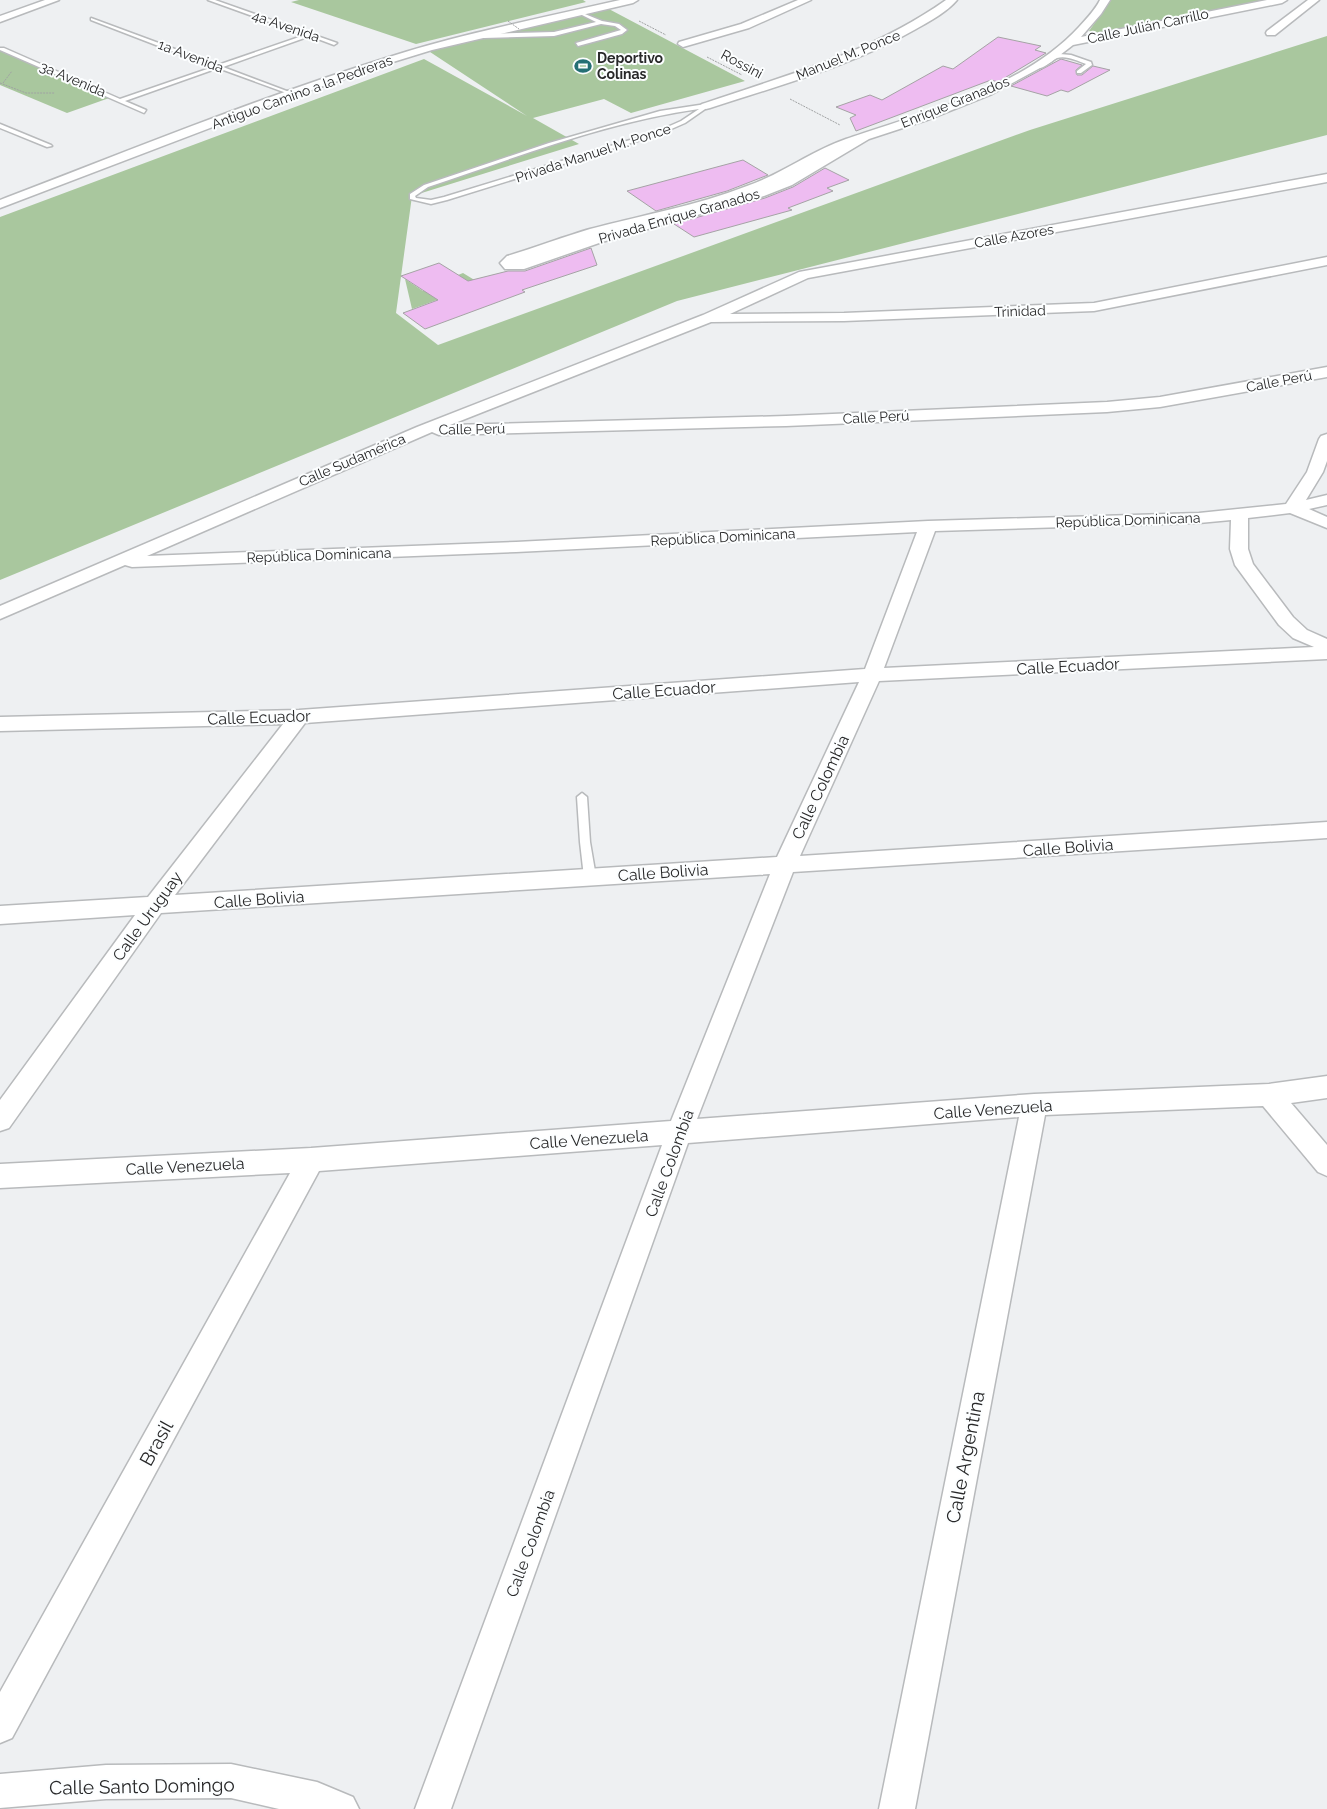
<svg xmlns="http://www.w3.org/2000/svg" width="1327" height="1809" font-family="Raleway,sans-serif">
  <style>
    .green { fill: #a9c79e }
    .building { fill: #eebcf1; stroke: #a5a3a5 }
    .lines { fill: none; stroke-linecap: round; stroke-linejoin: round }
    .service-casing { stroke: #b8babc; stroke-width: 3 }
    .minor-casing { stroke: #b8babc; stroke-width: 3 }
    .path { stroke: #a0a2a3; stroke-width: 1; stroke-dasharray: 2 1; stroke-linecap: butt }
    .service { fill: #fff; fill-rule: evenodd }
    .minor { fill: #fff; fill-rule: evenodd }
    .path-bridge { stroke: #a0a2a3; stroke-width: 1; stroke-dasharray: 2 1; stroke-linecap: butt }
    .labels { text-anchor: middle; stroke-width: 4; stroke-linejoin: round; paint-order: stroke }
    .far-street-label { font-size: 14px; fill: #282829; stroke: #fcfeff }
    .far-poi-label { font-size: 14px; font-weight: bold; fill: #282829; stroke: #fcfeff; text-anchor: start }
    .street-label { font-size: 16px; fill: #282829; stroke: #fcfeff }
    .near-street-label { font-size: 19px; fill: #282829; stroke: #fcfeff }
  </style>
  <rect width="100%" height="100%" fill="#eef0f2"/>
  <g class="green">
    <polygon points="299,0 583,0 586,2 416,44 291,2"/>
    <polygon points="1111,0 1266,0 1095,34 1089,31"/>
    <polygon points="607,8 745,81 631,113 604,99 533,118 579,144 412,196 396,313 438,345 1030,130 1327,36 1327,135 677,301 0,580 0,217 424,59 527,116 427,50"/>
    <polygon points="0,50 112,97 67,113 0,85"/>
    <polygon points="463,273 481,284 412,309 405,279 423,291 461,278 458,275"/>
  </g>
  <g class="building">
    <polygon points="998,37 1041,46 1035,50 1046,53 998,82 991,80 856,131 850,118 856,115 836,107 870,95 882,100 943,66 953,69"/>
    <polygon points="1061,59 1082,65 1076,70 1077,75 1082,75 1093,66 1110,70 1068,92 1061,90 1047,96 1011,86"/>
    <polygon points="743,160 768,175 727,191 656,211 627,191"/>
    <polygon points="825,168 849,180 827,188 833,191 788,208 792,210 694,237 674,224 765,198 793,187"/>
    <polygon points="591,248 597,265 522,290 525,292 425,329 403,313 438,300 401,276 439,263 468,281 508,271 525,271"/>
  </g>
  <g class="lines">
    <g class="service-casing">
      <g id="service">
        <polygon points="208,0 215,0 337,43 334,45 310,36 223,67 292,93 292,95 218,68 125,101 146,110 144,113 0,50 0,48 4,48 120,99 213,67 91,20 91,18 218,65 305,35"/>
        <polygon points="580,12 602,21 619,24 627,30 622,34 578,46 576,43 621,30 615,26 601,24 554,36 483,38 480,36 483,34 554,32 596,22 580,14"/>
        <path d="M1060 54 1071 55 1091 62 1092 65 1081 73H1077V71L1086 64C1078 61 1066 55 1057 58 1048 62 1043 72 1031 67L1041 65 1051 57Z"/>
        <path d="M706 104 708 107 685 123 660 134 447 200 431 204 410 199V194L424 185 549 143 660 111ZM699 109 681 121 656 132 444 197 431 200 416 198 415 196 428 187C515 158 609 121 699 109Z"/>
        <polygon points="0,124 51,145 52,146 47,147 0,128"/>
        <polygon points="582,793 587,797 590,842 596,877 590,881 584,877 580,842 577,797"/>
      </g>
    </g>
    <g class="minor-casing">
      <g id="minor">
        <polygon points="45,0 59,0 0,22 0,16"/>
        <path d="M620 0H638L633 3 432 50 393 62 294 96 0 208V200C128 151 255 99 386 58 463 33 542 18 620 0Z"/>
        <polygon points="798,0 811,0 749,28 683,47 678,44 679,42 741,24"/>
        <path d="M946 0H957C947 12 930 21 916 29 852 66 780 85 710 108L706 109 700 106 702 104C787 75 871 53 946 0Z"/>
        <path d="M1100 0H1110L1101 14 1081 37 1267 0H1287L1282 3 1073 45 1051 62 992 94 927 120 869 139 792 185 764 196 602 242 524 269H505L500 263 507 256C535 248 562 237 590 229 642 215 696 206 747 186 782 174 811 151 846 139 924 112 1022 89 1079 27 1087 18 1095 10 1100 0Z"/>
        <polygon points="1308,0 1319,0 1275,35 1267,35 1266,33 1267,31"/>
        <path d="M1327 174V182L808 278 730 314 844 313 1094 303 1327 257V265L1094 311 844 321 711 322 450 425 786 416 1107 402 1160 397 1327 367V377L1160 407 1107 412 786 426 439 435 432 432 147 556 516 542 928 521 1199 513 1286 504 1307 472 1319 439 1321 436 1327 434V461L1323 472 1306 500 1327 495V505L1309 509 1327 517V528L1290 513 1248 518V549L1253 564 1293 617 1307 630 1327 639V659L879 681 800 856 1327 822V838L793 872 697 1119 1034 1094 1269 1084 1327 1076V1098L1291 1103 1327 1145V1176L1318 1172 1263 1106 1045 1115 915 1809H879L1019 1117 688 1143 451 1809H415L662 1145 319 1171 12 1738 0 1743V1692L290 1173 0 1188V1164L311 1148 671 1121 770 874 161 913 9 1128 0 1131V1100L135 915 0 924V906L148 897 283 724 0 731V717L299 710 865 669 917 532 516 552 132 567 125 565 0 619V606L417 427 703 315 799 272ZM1231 520 1230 549 1235 565 1279 625 1293 638 1314 647 884 668 935 531 1199 523ZM859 682 777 857 175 895 305 723Z"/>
        <polygon points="231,1764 317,1782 353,1797 359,1809 279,1809 231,1798 106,1799 0,1808 0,1774 106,1765"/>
      </g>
    </g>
    <g class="path">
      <polyline points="639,21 666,35"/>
      <polyline points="707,57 742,75"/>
      <polyline points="0,83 26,93 55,93"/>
      <polyline points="3,83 12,71"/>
      <polyline points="790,99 840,125"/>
    </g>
    <use href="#service" class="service"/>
    <use href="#minor" class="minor"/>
    <polyline class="path-bridge" points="508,21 519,29"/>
  </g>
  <defs>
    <g id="stadium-bare" transform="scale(1.35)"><path d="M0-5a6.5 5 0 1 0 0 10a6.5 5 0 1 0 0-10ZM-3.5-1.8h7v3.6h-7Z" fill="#257074" stroke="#fcfeff" stroke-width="2.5" paint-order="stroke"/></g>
  </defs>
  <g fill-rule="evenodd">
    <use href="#stadium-bare" x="583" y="66"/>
  </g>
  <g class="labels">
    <g class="far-street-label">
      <text transform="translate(286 26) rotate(19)" y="5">4a Avenida</text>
      <text transform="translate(1148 26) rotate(-12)" y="5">Calle Julián Carrillo</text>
      <text transform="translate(848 55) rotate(-22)" y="5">Manuel M. Ponce</text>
      <text transform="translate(191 56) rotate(21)" y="5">1a Avenida</text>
      <text transform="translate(742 64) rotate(28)" y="5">Rossini</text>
      <text transform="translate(73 79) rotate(23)" y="5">3a Avenida</text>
      <text transform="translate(302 92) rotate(-20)" y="5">Antiguo Camino a la Pedreras</text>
      <text transform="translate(955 102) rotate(-22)" y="5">Enrique Granados</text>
      <text transform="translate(593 153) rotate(-18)" y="5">Privada Manuel M. Ponce</text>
      <text transform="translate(679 216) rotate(-16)" y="5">Privada Enrique Granados</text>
      <text transform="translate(1014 236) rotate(-10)" y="5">Calle Azores</text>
      <text transform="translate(1020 311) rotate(-2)" y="5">Trinidad</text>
      <text transform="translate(1279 381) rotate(-11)" y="5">Calle Perú</text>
      <text transform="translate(876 417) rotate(-3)" y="5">Calle Perú</text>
      <text transform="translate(472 429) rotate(-1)" y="5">Calle Perú</text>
      <text transform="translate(352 460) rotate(-23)" y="5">Calle Sudamérica</text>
      <text transform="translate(1128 520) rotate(-2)" y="5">República Dominicana</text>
      <text transform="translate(723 537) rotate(-3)" y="5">República Dominicana</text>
      <text transform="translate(319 555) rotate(-2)" y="5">República Dominicana</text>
    </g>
    <g class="far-poi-label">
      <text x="597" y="63">Deportivo<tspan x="597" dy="16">Colinas</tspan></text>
    </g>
    <g class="street-label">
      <text transform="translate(1068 666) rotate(-3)" y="6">Calle Ecuador</text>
      <text transform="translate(664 690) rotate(-4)" y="6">Calle Ecuador</text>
      <text transform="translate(259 717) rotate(-2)" y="6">Calle Ecuador</text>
      <text transform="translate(820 787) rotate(-65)" y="6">Calle Colombia</text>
      <text transform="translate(1068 847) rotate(-4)" y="6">Calle Bolivia</text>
      <text transform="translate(663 872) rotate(-4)" y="6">Calle Bolivia</text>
      <text transform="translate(259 899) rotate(-4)" y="6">Calle Bolivia</text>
      <text transform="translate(147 916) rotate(-54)" y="6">Calle Uruguay</text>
      <text transform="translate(993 1109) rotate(-4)" y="6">Calle Venezuela</text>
      <text transform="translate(589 1139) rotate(-4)" y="6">Calle Venezuela</text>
      <text transform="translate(669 1163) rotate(-70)" y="6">Calle Colombia</text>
      <text transform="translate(185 1166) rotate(-3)" y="6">Calle Venezuela</text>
      <text transform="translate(530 1543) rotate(-70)" y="6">Calle Colombia</text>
    </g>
    <g class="near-street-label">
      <text transform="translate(156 1443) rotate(-61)" y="7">Brasil</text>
      <text transform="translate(965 1457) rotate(-79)" y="7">Calle Argentina</text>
      <text transform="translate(142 1786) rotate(-1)" y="7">Calle Santo Domingo</text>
    </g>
  </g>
</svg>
